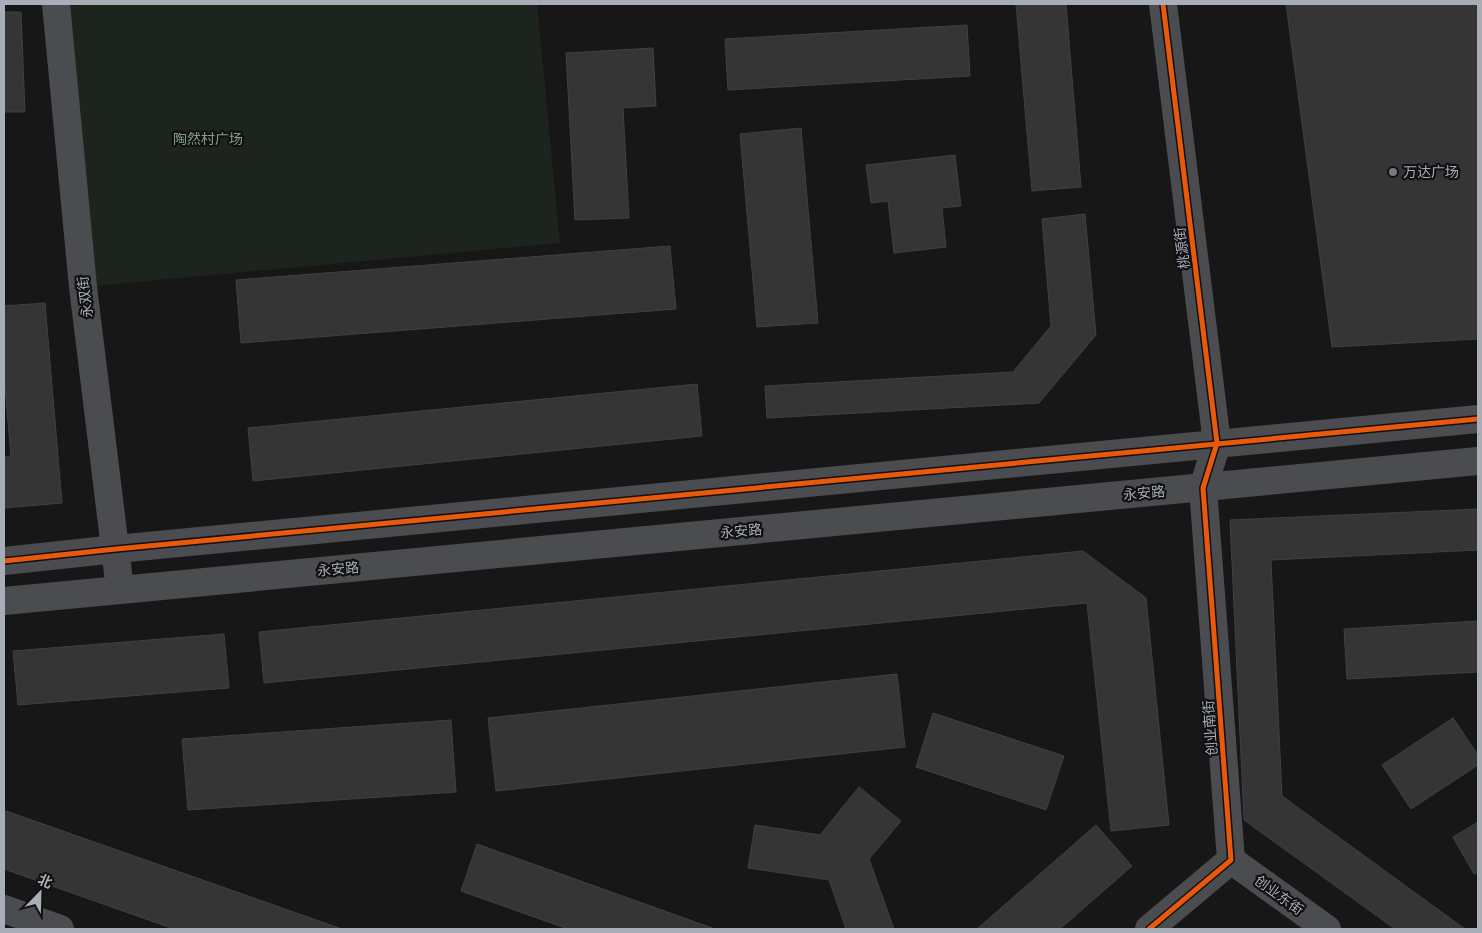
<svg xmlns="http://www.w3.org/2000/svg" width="1482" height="933" font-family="Lato,'Noto Sans SC',sans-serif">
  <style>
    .green { fill: #1d241e }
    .building { fill: #353536; stroke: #3f4043 }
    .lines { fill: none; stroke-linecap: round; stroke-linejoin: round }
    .minor { stroke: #4b4c50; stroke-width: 28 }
    .cycleway-casing { stroke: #111113; stroke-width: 8 }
    .cycleway { stroke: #e8590c; stroke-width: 5 }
    .poi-dot { fill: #757880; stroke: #111113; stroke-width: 2 }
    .labels { text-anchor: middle; stroke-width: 4.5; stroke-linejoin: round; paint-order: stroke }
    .park-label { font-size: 14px; fill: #7fa381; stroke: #111113 }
    .poi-label { font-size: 14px; fill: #a8adb8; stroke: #111113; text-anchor: start }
    .street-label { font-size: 14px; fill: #a8adb8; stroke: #111113 }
  </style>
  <rect width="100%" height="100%" fill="#171717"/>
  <polygon class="green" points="93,4 537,4 560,243 83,287 56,7"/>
  <g class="building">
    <polygon points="1016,4 1066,4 1081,187 1032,191"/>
    <polygon points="1286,4 1478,4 1478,339 1332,347"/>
    <polygon points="4,12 21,12 25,112 4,112"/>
    <polygon points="967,25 970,76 728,90 725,39"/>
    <polygon points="653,48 656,106 623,108 629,218 575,220 566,53"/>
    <polygon points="801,128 818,323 757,327 740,134"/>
    <polygon points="955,155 961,206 942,208 946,247 894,253 888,201 871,203 866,165"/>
    <polygon points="1085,214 1096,335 1039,403 767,418 765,386 1013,372 1051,326 1042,219"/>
    <polygon points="670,246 676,309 241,343 236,280"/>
    <polygon points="45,303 62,503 4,508 4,457 11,457 4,374 4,306"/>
    <polygon points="697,384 702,436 253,481 248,428"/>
    <polygon points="1478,509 1478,550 1271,560 1282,796 1465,929 1395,929 1244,820 1230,520"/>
    <polygon points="1083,551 1146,598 1169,825 1111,831 1087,603 264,683 259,632"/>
    <polygon points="1478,621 1478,672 1347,679 1344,629"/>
    <polygon points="224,634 229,688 18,705 13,651"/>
    <polygon points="897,674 905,747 496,791 488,718"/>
    <polygon points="933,713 1064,756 1046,810 916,767"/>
    <polygon points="1453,718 1478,755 1478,765 1411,809 1382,765"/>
    <polygon points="451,720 456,792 188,810 182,739"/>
    <polygon points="859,787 901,821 869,859 894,929 846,929 829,880 748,868 755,825 820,835"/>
    <polygon points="6,811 342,929 174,929 4,869 4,818"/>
    <polygon points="1478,822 1478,872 1474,874 1453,837"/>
    <polygon points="1096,825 1132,866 1060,929 977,929"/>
    <polygon points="477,844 715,929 568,929 461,891"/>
  </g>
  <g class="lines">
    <g class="minor">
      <polyline points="56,4 83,287 120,589"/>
      <polyline points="4,561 116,549 1478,419"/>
      <polyline points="4,601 1478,461"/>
      <polyline points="1231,860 1327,929"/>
      <polyline points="4,909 60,929"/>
      <polyline points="1149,929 1231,860 1203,488 1217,443 1163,4"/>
    </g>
    <g class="cycleway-casing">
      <g id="cycleway">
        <polyline points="4,561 116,549 1478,419"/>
        <polyline points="1149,929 1231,860 1203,488 1217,443 1163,4"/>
      </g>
    </g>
    <use href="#cycleway" class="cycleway"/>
  </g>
  <circle class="poi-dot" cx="1393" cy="172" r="5"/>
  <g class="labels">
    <g class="park-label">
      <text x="208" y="144">陶然村广场</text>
    </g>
    <g class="poi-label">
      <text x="1403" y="177">万达广场</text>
    </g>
    <g class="street-label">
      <text transform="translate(1182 248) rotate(-97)" y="5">桃源街</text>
      <text transform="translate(85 297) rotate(-97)" y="5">永双街</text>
      <text transform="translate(1144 493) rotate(-5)" y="5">永安路</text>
      <text transform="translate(741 531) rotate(-5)" y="5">永安路</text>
      <text transform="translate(338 569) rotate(-5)" y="5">永安路</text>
      <text transform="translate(1210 728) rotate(-94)" y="5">创业南街</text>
      <text transform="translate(1279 895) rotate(36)" y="5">创业东街</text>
    </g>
  </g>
  <rect width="1482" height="933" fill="none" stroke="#a8adb8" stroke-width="10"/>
  <g transform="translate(40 893) rotate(23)" stroke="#111113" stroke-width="4" paint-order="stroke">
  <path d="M0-4L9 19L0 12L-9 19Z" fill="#a8adb8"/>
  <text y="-8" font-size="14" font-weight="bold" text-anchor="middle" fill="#a8adb8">北</text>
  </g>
</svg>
